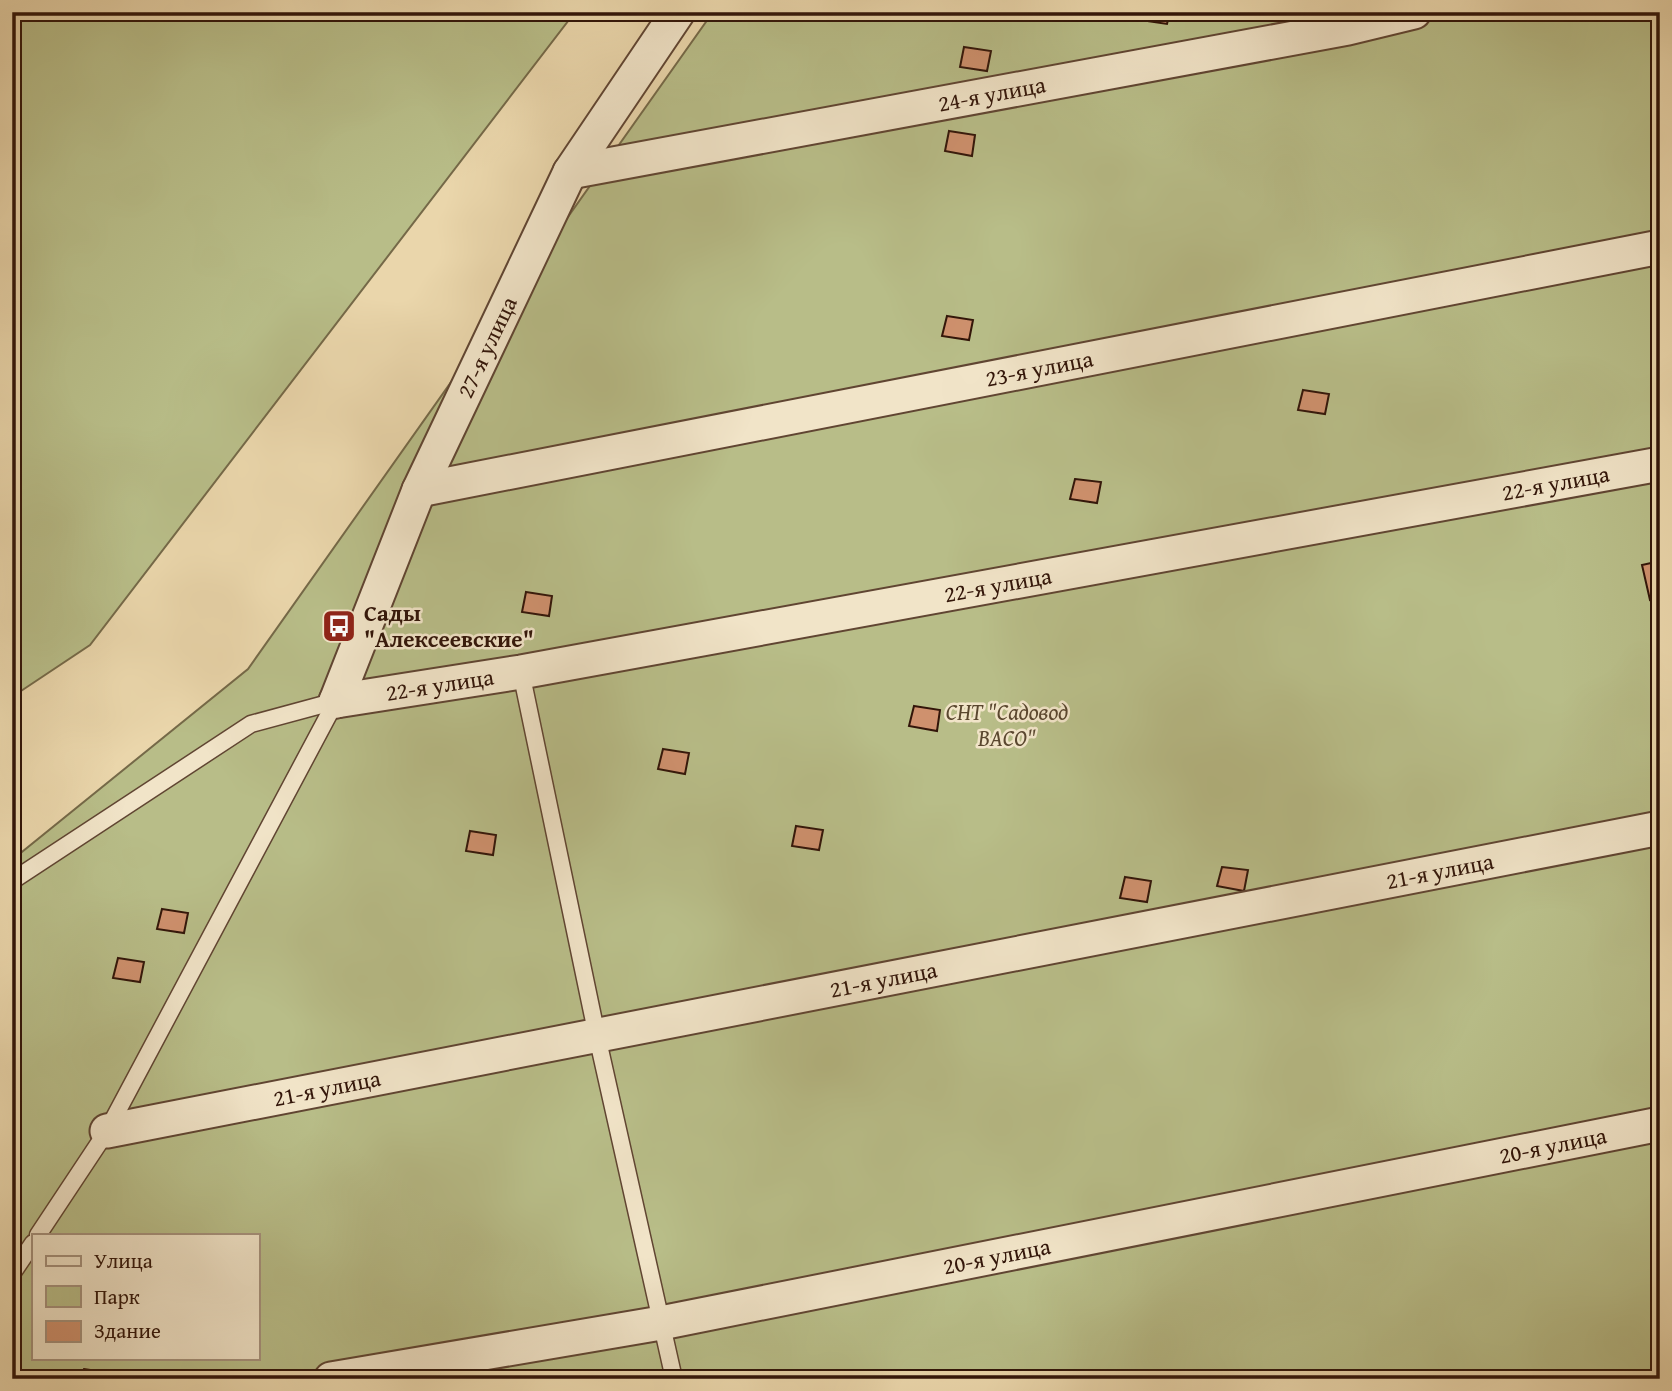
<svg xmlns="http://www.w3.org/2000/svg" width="1672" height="1391" font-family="'Gentium Book Plus',serif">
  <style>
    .green { fill: #b8bd88; stroke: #756948; stroke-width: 2; fill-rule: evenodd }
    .building { fill: #cf916e; stroke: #321509; stroke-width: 2 }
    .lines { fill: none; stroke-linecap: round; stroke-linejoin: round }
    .lane-casing { stroke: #604532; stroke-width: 19 }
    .street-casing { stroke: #604532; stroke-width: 37 }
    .lane { stroke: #f1e4c8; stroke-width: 16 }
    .street { stroke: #f1e4c8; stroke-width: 33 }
    .labels { text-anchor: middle; stroke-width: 5; stroke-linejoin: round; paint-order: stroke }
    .street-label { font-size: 23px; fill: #321509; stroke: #f1e4c8 }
    .poi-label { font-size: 23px; font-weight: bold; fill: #321509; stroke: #f1e4c8; text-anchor: start }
    .park-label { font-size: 23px; font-style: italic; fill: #5a472f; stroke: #f1e4c8 }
  </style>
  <rect width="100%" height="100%" fill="#ead6ab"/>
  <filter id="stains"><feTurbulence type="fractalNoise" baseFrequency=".00286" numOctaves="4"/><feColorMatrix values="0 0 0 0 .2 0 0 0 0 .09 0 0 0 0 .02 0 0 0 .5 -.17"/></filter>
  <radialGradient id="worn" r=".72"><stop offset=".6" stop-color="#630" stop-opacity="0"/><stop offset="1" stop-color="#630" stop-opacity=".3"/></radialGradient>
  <g class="green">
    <polygon points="12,12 575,12 90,645 12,697"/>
    <path d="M713 12H1660V1379H12V860L248 669ZM33 1235H257V1358H33Z"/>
  </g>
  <g class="building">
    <polygon points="763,12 791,12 790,18"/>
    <polygon points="1142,12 1170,12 1167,24 1140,20"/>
    <polygon points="964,47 991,51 987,71 960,67"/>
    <polygon points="949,131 975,135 972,156 945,151"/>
    <polygon points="947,316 973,320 969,340 942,336"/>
    <polygon points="1303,390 1329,394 1325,414 1298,410"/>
    <polygon points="1075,479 1101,482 1097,503 1070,499"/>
    <polygon points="1660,561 1660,598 1650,600 1642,565"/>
    <polygon points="526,592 552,596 549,616 522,612"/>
    <polygon points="914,706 940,710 937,731 909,726"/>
    <polygon points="663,749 689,753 685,774 658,769"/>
    <polygon points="796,826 823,830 819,850 792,846"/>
    <polygon points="470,831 496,835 493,855 466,851"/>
    <polygon points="1222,867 1248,870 1244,891 1217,886"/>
    <polygon points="1125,877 1151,881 1147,902 1120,898"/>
    <polygon points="162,909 188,913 184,933 157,929"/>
    <polygon points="118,958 144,962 140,982 113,978"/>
    <polygon points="84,1369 110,1373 109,1379 81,1379"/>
  </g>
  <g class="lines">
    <g class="lane-casing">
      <g id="lane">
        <polyline points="521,672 597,1036 674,1379"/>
        <polyline points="12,881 251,724 336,701"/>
        <polyline points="38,1235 107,1131 336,701"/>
        <polyline points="12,1274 33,1243"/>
      </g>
    </g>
    <g class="street-casing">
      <g id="street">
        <path id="s1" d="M570 172 1348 28 1414 12"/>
        <path id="s2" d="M419 490 1660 247"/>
        <path id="s3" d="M336 701 521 672 1660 464"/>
        <path id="s4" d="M336 701 419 490 570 172 678 12"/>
        <path id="s5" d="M107 1131 1660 828"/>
        <path id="s6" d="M331 1379 661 1323 1660 1124"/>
      </g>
    </g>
    <use href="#lane" class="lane"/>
    <use href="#street" class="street"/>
  </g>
  <defs>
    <g id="bus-square" transform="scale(1.75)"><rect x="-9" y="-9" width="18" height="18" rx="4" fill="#8f2418" stroke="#f1e4c8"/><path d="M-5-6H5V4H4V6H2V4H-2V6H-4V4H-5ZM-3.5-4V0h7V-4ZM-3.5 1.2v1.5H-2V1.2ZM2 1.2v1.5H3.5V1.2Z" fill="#fff"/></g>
  </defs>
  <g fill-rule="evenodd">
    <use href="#bus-square" x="339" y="626"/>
  </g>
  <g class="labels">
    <g class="street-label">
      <text dy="8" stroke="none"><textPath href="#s1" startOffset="429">24-я улица</textPath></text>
      <text dy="8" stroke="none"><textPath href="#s4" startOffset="385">27-я улица</textPath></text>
      <text dy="8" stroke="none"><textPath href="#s2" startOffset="632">23-я улица</textPath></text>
      <text dy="8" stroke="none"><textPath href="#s3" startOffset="1239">22-я улица</textPath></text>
      <text dy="8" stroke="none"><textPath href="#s3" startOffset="672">22-я улица</textPath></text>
      <text dy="8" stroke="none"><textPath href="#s3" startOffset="105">22-я улица</textPath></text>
      <text dy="8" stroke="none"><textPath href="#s5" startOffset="1358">21-я улица</textPath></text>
      <text dy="8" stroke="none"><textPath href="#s5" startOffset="791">21-я улица</textPath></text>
      <text dy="8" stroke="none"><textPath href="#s5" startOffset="224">21-я улица</textPath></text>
      <text dy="8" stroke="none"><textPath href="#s6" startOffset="1244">20-я улица</textPath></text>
      <text dy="8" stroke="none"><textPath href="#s6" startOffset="677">20-я улица</textPath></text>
    </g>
    <g class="poi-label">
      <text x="364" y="621">Сады<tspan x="364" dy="26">"Алексеевские"</tspan></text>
    </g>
    <g class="park-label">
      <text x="1007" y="720">СНТ "Садовод<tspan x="1007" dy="26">ВАСО"</tspan></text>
    </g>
  </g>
  <rect width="1672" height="1391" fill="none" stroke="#ead6ab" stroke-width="42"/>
  <rect x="14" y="14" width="1644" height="1363" fill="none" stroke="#321509" stroke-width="3.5"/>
  <rect x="21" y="21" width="1630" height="1349" fill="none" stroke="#321509" stroke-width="2"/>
  <rect x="32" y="1234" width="228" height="126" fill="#f1e4c8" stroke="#a5917c" stroke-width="2"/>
  <rect x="46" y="1256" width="35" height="10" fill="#f1e4c8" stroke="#a5917c" stroke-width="2"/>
  <text x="94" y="1268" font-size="21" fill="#321509">Улица</text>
  <rect x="46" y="1286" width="35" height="21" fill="#b8bd88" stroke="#a5917c" stroke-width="2"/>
  <text x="94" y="1304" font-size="21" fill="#321509">Парк</text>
  <rect x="46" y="1321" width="35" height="21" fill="#cf916e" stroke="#a5917c" stroke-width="2"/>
  <text x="94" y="1338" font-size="21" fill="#321509">Здание</text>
  <rect width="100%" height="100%" filter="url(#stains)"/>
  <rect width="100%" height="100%" fill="url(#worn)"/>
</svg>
